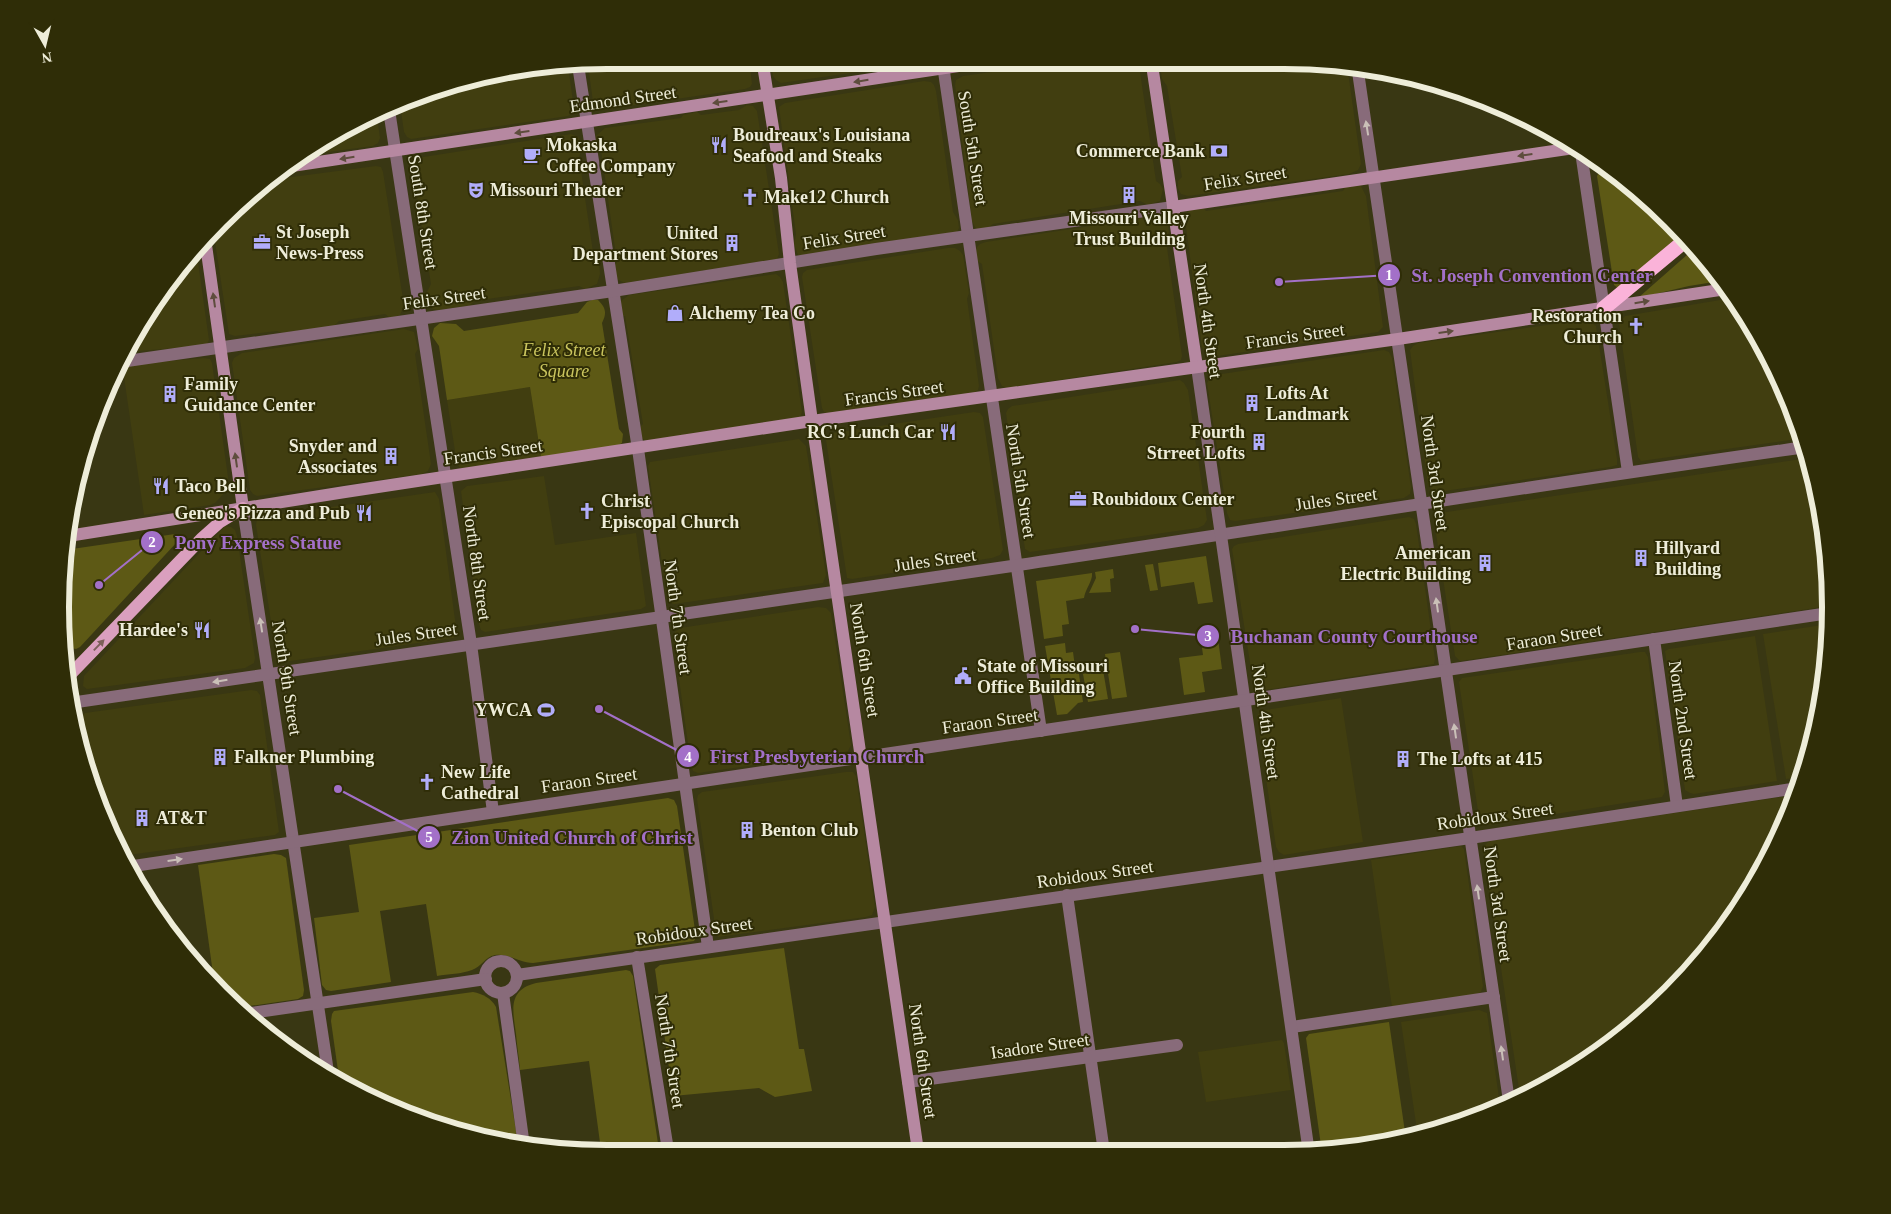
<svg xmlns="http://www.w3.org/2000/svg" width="1891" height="1214" font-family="'Times New Roman',serif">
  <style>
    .built { fill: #413e10 }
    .green { fill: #5d5915 }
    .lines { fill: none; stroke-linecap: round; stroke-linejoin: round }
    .minor { stroke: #886b7a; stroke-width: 12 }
    .tertiary { stroke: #886b7a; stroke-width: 12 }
    .secondary { stroke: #b688a1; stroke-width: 12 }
    .primary { stroke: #da9fbe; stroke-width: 12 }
    .motorway { stroke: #fab3d9; stroke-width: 15 }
    .oneway { fill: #5e4d3d }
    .oneway2 { fill: #cac0b8 }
    .oneway3 { fill: #7c6059 }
    .labels { text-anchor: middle; stroke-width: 4; stroke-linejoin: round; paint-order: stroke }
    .street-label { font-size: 18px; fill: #eeedd9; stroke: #2f2d07 }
    .poi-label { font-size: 18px; font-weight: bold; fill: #eeedd9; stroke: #2f2d07; text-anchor: start }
    .park-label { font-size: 18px; font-style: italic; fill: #cac55e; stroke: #2f2d07 }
    .rim { fill: none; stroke: #eeedd9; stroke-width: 6 }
    .leader { fill: none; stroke: #a370c8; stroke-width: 2 }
    .callout-dot { fill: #a370c8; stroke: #2f2d07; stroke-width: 2 }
    .mark-label { font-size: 15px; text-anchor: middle; font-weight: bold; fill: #fff }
    .callout-label { font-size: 19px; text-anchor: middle; font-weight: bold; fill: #a370c8; stroke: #2f2d07; stroke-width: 4; stroke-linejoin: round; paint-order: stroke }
  </style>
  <rect width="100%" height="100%" fill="#393713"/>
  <g class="built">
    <polygon points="535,65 568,65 574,109 573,113 568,116 411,139 407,137 404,132 400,104 431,89"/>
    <polygon points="588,65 750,65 752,84 750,87 745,89 600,110 595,108 593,102"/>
    <polygon points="771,65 906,65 781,83 776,80 773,76"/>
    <polygon points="1040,65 1139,65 1156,181 1160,184 1163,189 1160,201 1148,205 1140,201 993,224 988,228 978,230 975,227 972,221 955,85 956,80 963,76"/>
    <polygon points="1160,65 1347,65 1361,164 1358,170 1349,174 1188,196 1181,194 1178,188 1178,181 1182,177 1167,86 1162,79"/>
    <polygon points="924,81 931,82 934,85 936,91 953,212 958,220 959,228 957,232 803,256 798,255 794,244 796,234 779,107 785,103"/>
    <polygon points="747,105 753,106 757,111 779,254 777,259 625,283 618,280 615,276 615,265 617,262 601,150 597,146 596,136 605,128 681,118 683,115 697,112 701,115 739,110"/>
    <polygon points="377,116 380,138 378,143 373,146 298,156"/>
    <polygon points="571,134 578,137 580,141 582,149 579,157 593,252 599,262 600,274 597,284 585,289 579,286 474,301 469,306 438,310 433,309 428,304 426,298 427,292 431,284 412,164 413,160 417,158"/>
    <polygon points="376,166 381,167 383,172 404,305 400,315 394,317 389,317 385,314 339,321 334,326 282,333 277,331 235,336 229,334 213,229 220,220 269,180"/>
    <polygon points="1356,184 1361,186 1366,196 1383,327 1378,332 1211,357 1206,354 1202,347 1185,219 1187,213 1191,209 1202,207 1206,211 1343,191 1346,186"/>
    <polygon points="1155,216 1166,219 1168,224 1169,232 1166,240 1182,356 1181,360 1177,362 1007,388 1002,386 998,378 982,264 977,261 976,250 977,247 980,244 986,242"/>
    <polygon points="196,248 209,340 207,344 202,346 125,352 133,334 173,274"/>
    <polygon points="948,248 955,248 960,251 963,255 969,293 967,299 979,386 978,390 972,394 828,414 824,412 822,408 802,277 803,273 807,270"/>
    <polygon points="776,274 780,277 783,282 802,412 800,417 646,441 642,438 638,429 643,424 625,316 621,317 621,301 629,295"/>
    <polygon points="1732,298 1758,334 1804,438 1641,461 1638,457 1619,323 1625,316"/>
    <polygon points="1583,320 1591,322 1596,326 1617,459 1617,465 1610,467 1437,492 1432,490 1428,485 1410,350 1413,346 1418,343"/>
    <polygon points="404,329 414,332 418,349 415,354 431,464 428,471 422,474 257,496 253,494 250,490 232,363 234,358 242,353"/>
    <polygon points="1384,350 1389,352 1392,358 1411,487 1410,494 1404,498 1235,521 1230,520 1227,513 1207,383 1210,378 1215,375"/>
    <polygon points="204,358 210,359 212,363 228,477 227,490 215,503 210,505 144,515 123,370 126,366 145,363"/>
    <polygon points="1180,380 1184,383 1188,390 1207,520 1204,525 1198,528 1030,552 1025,549 1006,413 1008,409 1012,406"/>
    <polygon points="530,387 541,457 463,469 460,468 457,464 447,400"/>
    <polygon points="974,412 980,413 983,417 1003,550 1000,555 992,558 852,579 847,578 826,440 828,436 833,433"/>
    <polygon points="799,439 806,446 826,575 823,583 674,604 669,602 667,597 648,466 650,462"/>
    <polygon points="1808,458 1826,536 1829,606 1460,661 1455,656 1434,521 1436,516 1440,513"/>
    <polygon points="544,476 555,545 636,533 646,606 641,609 485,632 481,630 479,624 461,491 467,486"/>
    <polygon points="435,492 439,499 457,635 453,638 283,662 277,660 256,525 257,519 262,517"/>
    <polygon points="1409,517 1414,519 1416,524 1435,659 1434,664 1258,691 1254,688 1232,549 1234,546 1238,544"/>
    <polygon points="225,526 231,527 235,530 237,536 255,658 254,663 245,668 87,689 83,686 84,676"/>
    <polygon points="818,607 826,608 831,613 851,745 848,751 840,753 698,773 693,771 691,765 673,636 675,632 680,628"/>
    <polygon points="1829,624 1830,643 1812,749 1802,777 1786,779 1763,634"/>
    <polygon points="1755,636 1777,781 1694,794 1690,793 1685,790 1665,651 1669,649"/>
    <polygon points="1640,652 1645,652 1648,657 1665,792 1662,797 1487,825 1482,823 1479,818 1459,682 1462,678"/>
    <polygon points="251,690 257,691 260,695 279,832 275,835 121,856 86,767 79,721 80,717 85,713"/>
    <polygon points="1341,698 1363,842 1284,855 1279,852 1276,847 1257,716 1260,712 1265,710"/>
    <polygon points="846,772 853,772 856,776 875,907 872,915 866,917 718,937 716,933 697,799 698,795 702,792"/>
    <polygon points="1795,795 1774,849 1718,940 1644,1018 1557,1081 1520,1096 1483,847 1487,843 1493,840"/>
    <polygon points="1461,846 1464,849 1483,986 1481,992 1474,995 1392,1007 1371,860"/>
    <polygon points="1479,1010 1487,1013 1500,1105 1426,1135 1418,1137 1401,1022"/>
    <polygon points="1282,1040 1284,1043 1291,1090 1206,1102 1198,1052"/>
  </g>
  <g class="green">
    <polygon points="1608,168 1617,173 1683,235 1618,288 1614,285 1597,176 1600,171"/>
    <polygon points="1696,247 1720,281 1689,286 1638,298"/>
    <path d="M592 300H598C606 308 607 313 602 323L619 429 623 434 622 443 617 446 541 457 530 387 447 400 439 346 432 336 434 328 440 323 456 324 464 331 578 313 587 302Z"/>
    <path d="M175 534 177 535V542L80 647 76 649 71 648 69 643C64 609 59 584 65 550Z"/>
    <polygon points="1206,556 1213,602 1198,604 1194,582 1161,587 1158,563"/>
    <polygon points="1153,564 1158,590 1150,591 1145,565"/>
    <polygon points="1113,569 1114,578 1110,579 1111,592 1089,593 1096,578 1095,572"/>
    <path d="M1092 573C1093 581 1085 589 1084 598L1066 601 1069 624 1062 625 1063 636 1044 639 1036 581Z"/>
    <polygon points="1217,631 1222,669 1202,672 1205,692 1184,695 1179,658 1203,655 1200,634"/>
    <polygon points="1065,643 1066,653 1073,652 1076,674 1079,674 1083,702 1078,703 1067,714 1057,715 1045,646"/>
    <polygon points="1120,652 1127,697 1112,699 1105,654"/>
    <polygon points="1103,670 1108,699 1088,702 1083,674"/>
    <path d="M668 798 674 800 677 806 696 937 694 941 533 963C520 963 508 953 495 955 485 957 481 967 472 970 462 974 448 974 437 976L426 904 380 911 391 982 331 991 326 990 322 985 314 918 359 912 349 845Z"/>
    <polygon points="274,854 281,855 286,858 304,990 303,996 298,999 236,1008 215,988 198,865"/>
    <polygon points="784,948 799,1049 804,1049 812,1091 775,1097 759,1088 673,1096 655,969 660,965"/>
    <path d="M626 970 630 971 633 976 659 1150H601L589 1061 520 1070C519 1058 517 1046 516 1034 513 1011 507 990 536 983Z"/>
    <path d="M473 992C483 994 491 998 496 1007L517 1137 497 1139 398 1112 339 1078 331 1021 332 1014 334 1011Z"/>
    <polygon points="1389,1022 1406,1139 1322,1153 1306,1038 1309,1034"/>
  </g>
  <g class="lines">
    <g class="minor">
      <polyline points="578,65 638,449 708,947"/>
      <polyline points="943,65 1041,731"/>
      <polyline points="1357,65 1509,1101"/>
      <polyline points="1581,152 1628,472"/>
      <polyline points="243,508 328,1072"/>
      <polyline points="1654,639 1677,806"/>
      <path d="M70 703C384 656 698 613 1012 566 1277 527 1541 484 1806 447"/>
      <polyline points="1067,895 1104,1152"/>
      <polyline points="637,957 668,1150"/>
      <circle cx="501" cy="977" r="16"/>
      <polyline points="517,975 1470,838 1798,788"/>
      <polyline points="503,993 524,1146"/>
      <polyline points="244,1014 486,979"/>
      <polyline points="1292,1027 1494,997"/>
      <polyline points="908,1082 1177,1045"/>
    </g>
    <g class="tertiary">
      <polyline points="389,110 471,644 493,812"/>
      <polyline points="120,362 613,291 876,249 1173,207"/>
      <polyline points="1197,367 1309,1153"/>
      <polyline points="127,867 1829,613"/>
    </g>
    <g class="secondary">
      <polyline points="763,65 781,178 790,263 812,421 918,1151"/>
      <polyline points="1152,65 1197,367"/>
      <polyline points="285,167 965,65"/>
      <polyline points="1173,207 1574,148"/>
      <polyline points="205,238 243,508"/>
      <polyline points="68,536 345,492 812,421 1398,339 1726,289"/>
    </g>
    <polyline class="primary" points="65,680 202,538 220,522 243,508"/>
    <polyline class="motorway" points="1604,308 1687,239"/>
  </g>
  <defs><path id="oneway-solid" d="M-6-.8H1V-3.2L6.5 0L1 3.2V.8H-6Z" transform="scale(1.25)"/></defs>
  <g class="oneway">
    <use href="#oneway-solid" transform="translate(861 81) rotate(171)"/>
    <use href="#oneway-solid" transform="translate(720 102) rotate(172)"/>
    <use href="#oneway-solid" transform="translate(522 132) rotate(172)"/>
    <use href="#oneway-solid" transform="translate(1525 155) rotate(172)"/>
    <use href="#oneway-solid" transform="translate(347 158) rotate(171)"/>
    <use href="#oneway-solid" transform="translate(214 300) rotate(-98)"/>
    <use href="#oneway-solid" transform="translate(1642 302) rotate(-9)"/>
    <use href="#oneway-solid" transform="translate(1446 332) rotate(-8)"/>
    <use href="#oneway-solid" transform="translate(236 460) rotate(-98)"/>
  </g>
  <g class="oneway2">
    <use href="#oneway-solid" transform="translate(1367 128) rotate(-99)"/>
    <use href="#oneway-solid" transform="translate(1437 605) rotate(-98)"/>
    <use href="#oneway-solid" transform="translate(261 625) rotate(-99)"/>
    <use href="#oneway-solid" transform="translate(220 681) rotate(171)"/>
    <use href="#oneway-solid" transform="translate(1455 731) rotate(-98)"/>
    <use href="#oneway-solid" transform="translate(175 860) rotate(-8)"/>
    <use href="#oneway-solid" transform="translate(1478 892) rotate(-98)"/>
    <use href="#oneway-solid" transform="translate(1502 1053) rotate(-98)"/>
  </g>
  <use class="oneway3" href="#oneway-solid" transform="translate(99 645) rotate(-46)"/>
  <defs>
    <g id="restaurant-bare" transform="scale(1.35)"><path d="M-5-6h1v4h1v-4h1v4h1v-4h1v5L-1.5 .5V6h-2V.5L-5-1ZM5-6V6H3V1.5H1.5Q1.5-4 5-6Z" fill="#b1adfa" stroke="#2f2d07" stroke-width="2.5" paint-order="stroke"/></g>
    <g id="bank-bare" transform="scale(1.35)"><path d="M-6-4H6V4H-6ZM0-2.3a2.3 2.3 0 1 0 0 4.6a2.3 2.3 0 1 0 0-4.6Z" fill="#b1adfa" stroke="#2f2d07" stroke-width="2.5" paint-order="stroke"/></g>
    <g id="cafe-bare" transform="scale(1.35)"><path d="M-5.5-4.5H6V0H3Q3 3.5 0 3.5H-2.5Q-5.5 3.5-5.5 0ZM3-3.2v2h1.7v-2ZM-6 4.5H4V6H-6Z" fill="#b1adfa" stroke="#2f2d07" stroke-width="2.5" paint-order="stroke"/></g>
    <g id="theatre-bare" transform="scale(1.35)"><path d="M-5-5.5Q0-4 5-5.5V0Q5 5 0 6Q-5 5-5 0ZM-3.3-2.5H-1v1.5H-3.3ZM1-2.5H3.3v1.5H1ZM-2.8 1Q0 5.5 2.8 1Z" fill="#b1adfa" stroke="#2f2d07" stroke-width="2.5" paint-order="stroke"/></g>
    <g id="building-bare" transform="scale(1.35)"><path d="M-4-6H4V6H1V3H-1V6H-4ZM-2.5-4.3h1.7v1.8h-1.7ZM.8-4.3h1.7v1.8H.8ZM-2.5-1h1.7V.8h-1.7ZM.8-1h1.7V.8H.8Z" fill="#b1adfa" stroke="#2f2d07" stroke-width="2.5" paint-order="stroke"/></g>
    <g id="church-bare" transform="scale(1.35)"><path d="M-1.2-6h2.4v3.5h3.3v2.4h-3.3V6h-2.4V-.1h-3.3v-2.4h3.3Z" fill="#b1adfa" stroke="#2f2d07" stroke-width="2.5" paint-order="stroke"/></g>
    <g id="office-bare" transform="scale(1.35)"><path d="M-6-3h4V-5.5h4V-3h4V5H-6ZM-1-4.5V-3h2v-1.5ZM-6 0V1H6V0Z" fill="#b1adfa" stroke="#2f2d07" stroke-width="2.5" paint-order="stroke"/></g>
    <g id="shop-bare" transform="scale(1.35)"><path d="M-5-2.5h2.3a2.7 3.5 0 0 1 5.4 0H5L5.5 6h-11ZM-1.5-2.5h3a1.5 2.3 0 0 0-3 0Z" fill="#b1adfa" stroke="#2f2d07" stroke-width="2.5" paint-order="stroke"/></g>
    <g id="civic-bare" transform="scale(1.35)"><path d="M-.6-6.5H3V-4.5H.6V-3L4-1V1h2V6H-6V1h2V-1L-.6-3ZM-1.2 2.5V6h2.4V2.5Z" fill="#b1adfa" stroke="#2f2d07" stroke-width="2.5" paint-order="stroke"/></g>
    <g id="stadium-bare" transform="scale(1.35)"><path d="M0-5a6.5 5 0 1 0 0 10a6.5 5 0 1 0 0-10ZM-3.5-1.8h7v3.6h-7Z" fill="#b1adfa" stroke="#2f2d07" stroke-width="2.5" paint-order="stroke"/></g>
  </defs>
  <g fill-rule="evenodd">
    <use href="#restaurant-bare" x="719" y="145"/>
    <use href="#bank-bare" x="1219" y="151"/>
    <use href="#cafe-bare" x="532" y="155"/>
    <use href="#theatre-bare" x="476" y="190"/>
    <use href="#building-bare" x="1129" y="195"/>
    <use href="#church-bare" x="750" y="197"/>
    <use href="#office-bare" x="262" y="242"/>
    <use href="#building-bare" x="732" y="243"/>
    <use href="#shop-bare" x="675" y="313"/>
    <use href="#church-bare" x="1636" y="326"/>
    <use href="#building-bare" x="170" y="394"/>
    <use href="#building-bare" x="1252" y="403"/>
    <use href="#restaurant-bare" x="948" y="432"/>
    <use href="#building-bare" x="1259" y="442"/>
    <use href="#building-bare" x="391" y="456"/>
    <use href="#restaurant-bare" x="161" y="486"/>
    <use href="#office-bare" x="1078" y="499"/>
    <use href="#church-bare" x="587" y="511"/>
    <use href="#restaurant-bare" x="364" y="513"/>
    <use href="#building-bare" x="1641" y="558"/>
    <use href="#building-bare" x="1485" y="563"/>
    <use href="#restaurant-bare" x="202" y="630"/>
    <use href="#civic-bare" x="963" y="676"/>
    <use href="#stadium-bare" x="546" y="710"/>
    <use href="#building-bare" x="220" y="757"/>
    <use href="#building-bare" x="1403" y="759"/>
    <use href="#church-bare" x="427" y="782"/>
    <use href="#building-bare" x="142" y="818"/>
    <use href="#building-bare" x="747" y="830"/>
  </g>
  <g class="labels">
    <g class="street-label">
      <text transform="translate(623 99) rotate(-8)" y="6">Edmond Street</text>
      <text transform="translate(973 148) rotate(81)" y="6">South 5th Street</text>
      <text transform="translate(1245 178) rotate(-9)" y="6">Felix Street</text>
      <text transform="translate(423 212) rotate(81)" y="6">South 8th Street</text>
      <text transform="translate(844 237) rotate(-9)" y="6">Felix Street</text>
      <text transform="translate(444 298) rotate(-8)" y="6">Felix Street</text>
      <text transform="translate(1208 321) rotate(82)" y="6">North 4th Street</text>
      <text transform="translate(1295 336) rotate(-8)" y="6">Francis Street</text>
      <text transform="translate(894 393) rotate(-8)" y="6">Francis Street</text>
      <text transform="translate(493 452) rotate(-8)" y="6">Francis Street</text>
      <text transform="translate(1435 473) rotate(82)" y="6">North 3rd Street</text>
      <text transform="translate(1021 481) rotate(81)" y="6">North 5th Street</text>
      <text transform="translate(1336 499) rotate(-8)" y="6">Jules Street</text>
      <text transform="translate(935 560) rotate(-8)" y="6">Jules Street</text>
      <text transform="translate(477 563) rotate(82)" y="6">North 8th Street</text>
      <text transform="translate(678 617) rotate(82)" y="6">North 7th Street</text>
      <text transform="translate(416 634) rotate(-8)" y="6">Jules Street</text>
      <text transform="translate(1554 637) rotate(-9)" y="6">Faraon Street</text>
      <text transform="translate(865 660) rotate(81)" y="6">North 6th Street</text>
      <text transform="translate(287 678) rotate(81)" y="6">North 9th Street</text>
      <text transform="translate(1683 720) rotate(82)" y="6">North 2nd Street</text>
      <text transform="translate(990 721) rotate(-8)" y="6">Faraon Street</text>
      <text transform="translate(1266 722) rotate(82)" y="6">North 4th Street</text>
      <text transform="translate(589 780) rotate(-8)" y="6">Faraon Street</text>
      <text transform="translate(1495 816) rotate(-8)" y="6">Robidoux Street</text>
      <text transform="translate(1095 874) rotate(-8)" y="6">Robidoux Street</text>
      <text transform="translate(1498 904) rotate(82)" y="6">North 3rd Street</text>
      <text transform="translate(694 931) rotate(-8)" y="6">Robidoux Street</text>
      <text transform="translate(1040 1046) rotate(-8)" y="6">Isadore Street</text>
      <text transform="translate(670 1051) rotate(81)" y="6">North 7th Street</text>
      <text transform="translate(923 1061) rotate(82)" y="6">North 6th Street</text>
    </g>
    <g class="poi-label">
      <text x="733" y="141">Boudreaux's Louisiana<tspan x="733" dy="21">Seafood and Steaks</tspan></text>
      <text x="546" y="151">Mokaska<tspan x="546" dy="21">Coffee Company</tspan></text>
      <text x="1205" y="157" text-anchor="end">Commerce Bank</text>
      <text x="490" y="196">Missouri Theater</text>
      <text x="764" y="203">Make12 Church</text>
      <text x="1129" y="224" text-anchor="middle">Missouri Valley<tspan x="1129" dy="21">Trust Building</tspan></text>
      <text x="276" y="238">St Joseph<tspan x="276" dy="21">News-Press</tspan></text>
      <text x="718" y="239" text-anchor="end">United<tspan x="718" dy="21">Department Stores</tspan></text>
      <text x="689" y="319">Alchemy Tea Co</text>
      <text x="1622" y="322" text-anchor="end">Restoration<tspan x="1622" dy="21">Church</tspan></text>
      <text x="184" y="390">Family<tspan x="184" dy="21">Guidance Center</tspan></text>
      <text x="1266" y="399">Lofts At<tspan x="1266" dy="21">Landmark</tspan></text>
      <text x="934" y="438" text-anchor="end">RC's Lunch Car</text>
      <text x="1245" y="438" text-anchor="end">Fourth<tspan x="1245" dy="21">Strreet Lofts</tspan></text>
      <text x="377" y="452" text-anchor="end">Snyder and<tspan x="377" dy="21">Associates</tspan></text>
      <text x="175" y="492">Taco Bell</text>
      <text x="1092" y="505">Roubidoux Center</text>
      <text x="601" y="507">Christ<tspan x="601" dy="21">Episcopal Church</tspan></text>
      <text x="350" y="519" text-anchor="end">Geneo's Pizza and Pub</text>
      <text x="1655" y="554">Hillyard<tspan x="1655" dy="21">Building</tspan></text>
      <text x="1471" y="559" text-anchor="end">American<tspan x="1471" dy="21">Electric Building</tspan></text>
      <text x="188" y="636" text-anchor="end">Hardee's</text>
      <text x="977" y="672">State of Missouri<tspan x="977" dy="21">Office Building</tspan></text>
      <text x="532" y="716" text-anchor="end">YWCA</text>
      <text x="234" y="763">Falkner Plumbing</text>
      <text x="1417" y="765">The Lofts at 415</text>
      <text x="441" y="778">New Life<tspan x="441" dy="21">Cathedral</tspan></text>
      <text x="156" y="824">AT&amp;T</text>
      <text x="761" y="836">Benton Club</text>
    </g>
    <g class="park-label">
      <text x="564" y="356">Felix Street<tspan x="564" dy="21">Square</tspan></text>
    </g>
  </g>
  <path d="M0 0H1891V1214H0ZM607 69H1284A538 538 0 0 1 1822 607V607A538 538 0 0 1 1284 1145H607A538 538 0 0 1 69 607V607A538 538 0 0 1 607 69Z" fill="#2f2d07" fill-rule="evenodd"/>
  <path class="rim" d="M607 69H1284A538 538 0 0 1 1822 607V607A538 538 0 0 1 1284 1145H607A538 538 0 0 1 69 607V607A538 538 0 0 1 607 69Z"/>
  <path class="leader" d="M1279 282L1389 275M99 585L152 542M1135 629L1208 636M599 709L688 756M338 789L429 837"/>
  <g class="callout-dot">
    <circle cx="1279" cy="282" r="5"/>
    <circle cx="99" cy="585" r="5"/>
    <circle cx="1135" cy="629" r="5"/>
    <circle cx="599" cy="709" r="5"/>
    <circle cx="338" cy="789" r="5"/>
    <circle cx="1389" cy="275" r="12"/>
    <circle cx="152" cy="542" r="12"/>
    <circle cx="1208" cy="636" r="12"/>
    <circle cx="688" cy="756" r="12"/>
    <circle cx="429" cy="837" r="12"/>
  </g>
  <g class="mark-label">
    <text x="1389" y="280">1</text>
    <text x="152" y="547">2</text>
    <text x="1208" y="641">3</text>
    <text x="688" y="762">4</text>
    <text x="429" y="842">5</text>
  </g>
  <g class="callout-label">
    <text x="1532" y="282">St. Joseph Convention Center</text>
    <text x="258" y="549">Pony Express Statue</text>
    <text x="1354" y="643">Buchanan County Courthouse</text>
    <text x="817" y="763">First Presbyterian Church</text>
    <text x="572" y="844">Zion United Church of Christ</text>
  </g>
  <g transform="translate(45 45) rotate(172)" stroke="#2f2d07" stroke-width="4" paint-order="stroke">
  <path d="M0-4L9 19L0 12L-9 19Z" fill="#eeedd9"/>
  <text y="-8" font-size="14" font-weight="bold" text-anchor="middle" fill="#eeedd9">N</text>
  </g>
</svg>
